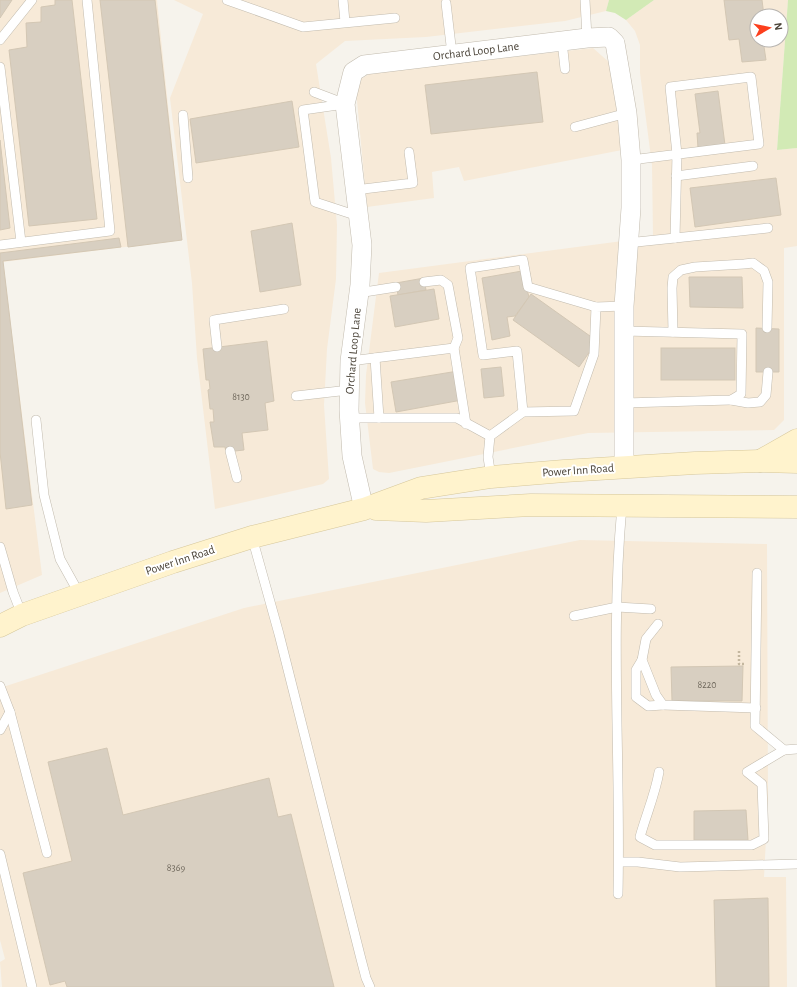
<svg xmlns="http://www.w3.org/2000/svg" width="797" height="987" font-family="'Alegreya Sans',sans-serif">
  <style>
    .commercial { fill: #f7ead8; fill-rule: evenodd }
    .green { fill: #d2eab5 }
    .building { fill: #d8cfc1; stroke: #d3c7b4 }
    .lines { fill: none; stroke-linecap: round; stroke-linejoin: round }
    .service-casing { stroke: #c2bbae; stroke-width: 10 }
    .minor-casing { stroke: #c2bbae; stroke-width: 20 }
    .secondary-casing { stroke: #d6c79b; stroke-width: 23 }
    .path { stroke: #c4b79f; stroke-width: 2.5; stroke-dasharray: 2 2; stroke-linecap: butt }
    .service { stroke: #fff; stroke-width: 9 }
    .minor { stroke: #fff; stroke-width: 19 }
    .secondary { stroke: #fff3cd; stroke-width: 22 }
    .labels { text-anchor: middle; stroke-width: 4; stroke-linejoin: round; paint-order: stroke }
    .number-label { font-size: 10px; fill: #6e675b }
    .street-label { font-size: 12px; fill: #4b4439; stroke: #fff }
  </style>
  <rect width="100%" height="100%" fill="#f6f3ec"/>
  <g class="commercial">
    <polygon points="0,0 157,0 182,240 3,262 42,575 0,593"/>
    <polygon points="174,0 609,0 606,11 565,21 426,37 345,41 316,64 331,158 337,225 336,279 327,349 324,405 329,479 323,484 215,509 197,358 192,283 170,98 203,14"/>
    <path d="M654 0H788L777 150 797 148V246L784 248V420L774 430 588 433 389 473 379 472 373 469 365 403 366 375 379 273 653 237 652 165 640 73V45L635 31 626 20ZM757 16H781V40H757Z"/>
    <polygon points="593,48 610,63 622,150 464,181 459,167 432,172 434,198 367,207 356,90 361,79 371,73"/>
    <polygon points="580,540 767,544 768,800 764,877 786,877 787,987 2,987 0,962 5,959 0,940 0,688 244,608"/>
  </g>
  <g class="green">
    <polygon points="609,0 654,0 626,20 615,13 606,11"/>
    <polygon points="788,0 797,0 797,148 777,150"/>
  </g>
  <g class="building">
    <polygon points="0,0 12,0 0,18"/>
    <polygon points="55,0 72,0 97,219 29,226 9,50 27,47 26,23 41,22 41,7 55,5"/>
    <polygon points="100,0 155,0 182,240 128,247"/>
    <polygon points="724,0 762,0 764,16 757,16 757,40 763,40 766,60 742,62 739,39 729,40"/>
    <polygon points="537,72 543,122 431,134 425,85"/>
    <polygon points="718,91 725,145 698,148 697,133 700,133 695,94"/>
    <polygon points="292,101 299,147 196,163 190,119"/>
    <polygon points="0,140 10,228 0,230"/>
    <polygon points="776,178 781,215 695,227 690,188"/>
    <polygon points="292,223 301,285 260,292 251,231"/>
    <polygon points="119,238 121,247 3,261 32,505 6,509 0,452 0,253"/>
    <polygon points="522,271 529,297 515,316 507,317 510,336 492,340 482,278"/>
    <polygon points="689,277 742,277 743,308 690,307"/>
    <polygon points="424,278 426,290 398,295 396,283"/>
    <polygon points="434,289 439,319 395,327 390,296"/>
    <polygon points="531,294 597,341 579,367 513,320"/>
    <polygon points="756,328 779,329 779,372 756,372"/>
    <polygon points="267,341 274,401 265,403 268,430 242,433 244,450 226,452 225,447 214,447 210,422 214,422 213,409 210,409 208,390 210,389 209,380 206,380 203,349"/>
    <rect x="661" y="348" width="74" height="32"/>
    <polygon points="501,367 504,396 484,398 481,369"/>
    <polygon points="458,371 462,400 396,412 391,382"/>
    <polygon points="743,666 742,701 672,701 671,667"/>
    <polygon points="107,748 123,815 269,778 278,817 291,814 334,987 67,987 65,981 50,985 23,873 72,861 48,762"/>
    <polygon points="746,810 748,840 694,840 694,811"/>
    <polygon points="768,898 769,987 716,987 714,900"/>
  </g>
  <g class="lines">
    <g class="service-casing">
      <g id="service">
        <polyline points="227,0 303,27 395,18"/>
        <polyline points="343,0 345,22"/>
        <polyline points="585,0 587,38"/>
        <polyline points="446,3 452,54"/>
        <polyline points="0,40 32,0"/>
        <polyline points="562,41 565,69"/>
        <polyline points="0,67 21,242"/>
        <polyline points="314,92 343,103"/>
        <polyline points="345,104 303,110 315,202 358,216"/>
        <polyline points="183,115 188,178"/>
        <polyline points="575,127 627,113"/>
        <polyline points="676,176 753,166"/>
        <polyline points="355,190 413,183 409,152"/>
        <polyline points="675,238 768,228"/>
        <polyline points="627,243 675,238 677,154 670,87 751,77 759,144 631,160"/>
        <polyline points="0,245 110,231 87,0"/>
        <polyline points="424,282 441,280 448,285 458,338 454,348"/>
        <polyline points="358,293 396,287"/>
        <polyline points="673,332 672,288 673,277 681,270 695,267 744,264 753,263 764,271 768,282 767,328"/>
        <polyline points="217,347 214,320 284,309"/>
        <polyline points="375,358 379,418"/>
        <polyline points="350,361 454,348 466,424"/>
        <polyline points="296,396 349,390"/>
        <polyline points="731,400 748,403 760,402 766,395 768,372"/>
        <polyline points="624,403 731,400 741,394 742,334 624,331"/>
        <polyline points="523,412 517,351 483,355 470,268 523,260 528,287 596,307"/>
        <polyline points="350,418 457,418 490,436"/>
        <polyline points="36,420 44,495 60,559 80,595"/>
        <polyline points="230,451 237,478"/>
        <polyline points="491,477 488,457 490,436 523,412 574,411 594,354 596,307 624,306"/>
        <polyline points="252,537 279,634 361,959 366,978 370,987"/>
        <polyline points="0,547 13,592 22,615"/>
        <polyline points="757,573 755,726 784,750 797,749"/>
        <polyline points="574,616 617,607 651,609"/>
        <polyline points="658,624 646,639 642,660 656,695 663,705 756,708"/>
        <polyline points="642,660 636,670 636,697 648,706 663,705"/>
        <polyline points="0,686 10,712 47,853"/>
        <polyline points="0,730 10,712"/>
        <path d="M659 772C655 795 646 815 640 837L655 845H752L764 839 762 784 747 772 784 750"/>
        <polyline points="0,854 32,987"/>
        <polyline points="619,862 638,862 680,867 797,864"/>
        <path d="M618 894C621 765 610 635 622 506"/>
      </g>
    </g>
    <g class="minor-casing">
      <polyline id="minor" points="364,509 352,456 349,410 350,361 360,285 362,245 345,104 353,72 364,65 587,38 609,37 615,43 627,113 631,160 631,208 624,306 624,467"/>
    </g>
    <g class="secondary-casing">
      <g id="secondary">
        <polyline points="760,461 797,440"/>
        <polyline points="376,509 426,511 531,505 797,507"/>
        <polyline points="0,626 22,615 173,562 252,537 364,509 421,488 491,477 564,471 695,463 760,461 797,462"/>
      </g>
    </g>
    <polyline class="path" points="739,651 739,664 744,664"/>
    <use href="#service" class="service"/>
    <use href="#minor" class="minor"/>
    <use href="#secondary" class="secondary"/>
  </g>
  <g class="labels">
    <g class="number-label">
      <text x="241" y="400">8130</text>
      <text x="707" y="688">8220</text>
      <text x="176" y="871">8369</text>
    </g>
    <g class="street-label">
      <text transform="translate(476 51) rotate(-7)" y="4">Orchard Loop Lane</text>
      <text transform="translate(353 351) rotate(-85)" y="4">Orchard Loop Lane</text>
      <text transform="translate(578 470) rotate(-4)" y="4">Power Inn Road</text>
      <text transform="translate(180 560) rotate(-18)" y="4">Power Inn Road</text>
    </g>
  </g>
  <g transform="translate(769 28) rotate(81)"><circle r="19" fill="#ffffff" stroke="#b7b4b0"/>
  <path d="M0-3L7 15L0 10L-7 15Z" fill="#fc3f1d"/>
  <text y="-6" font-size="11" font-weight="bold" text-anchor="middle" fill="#4b4439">N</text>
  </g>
</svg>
